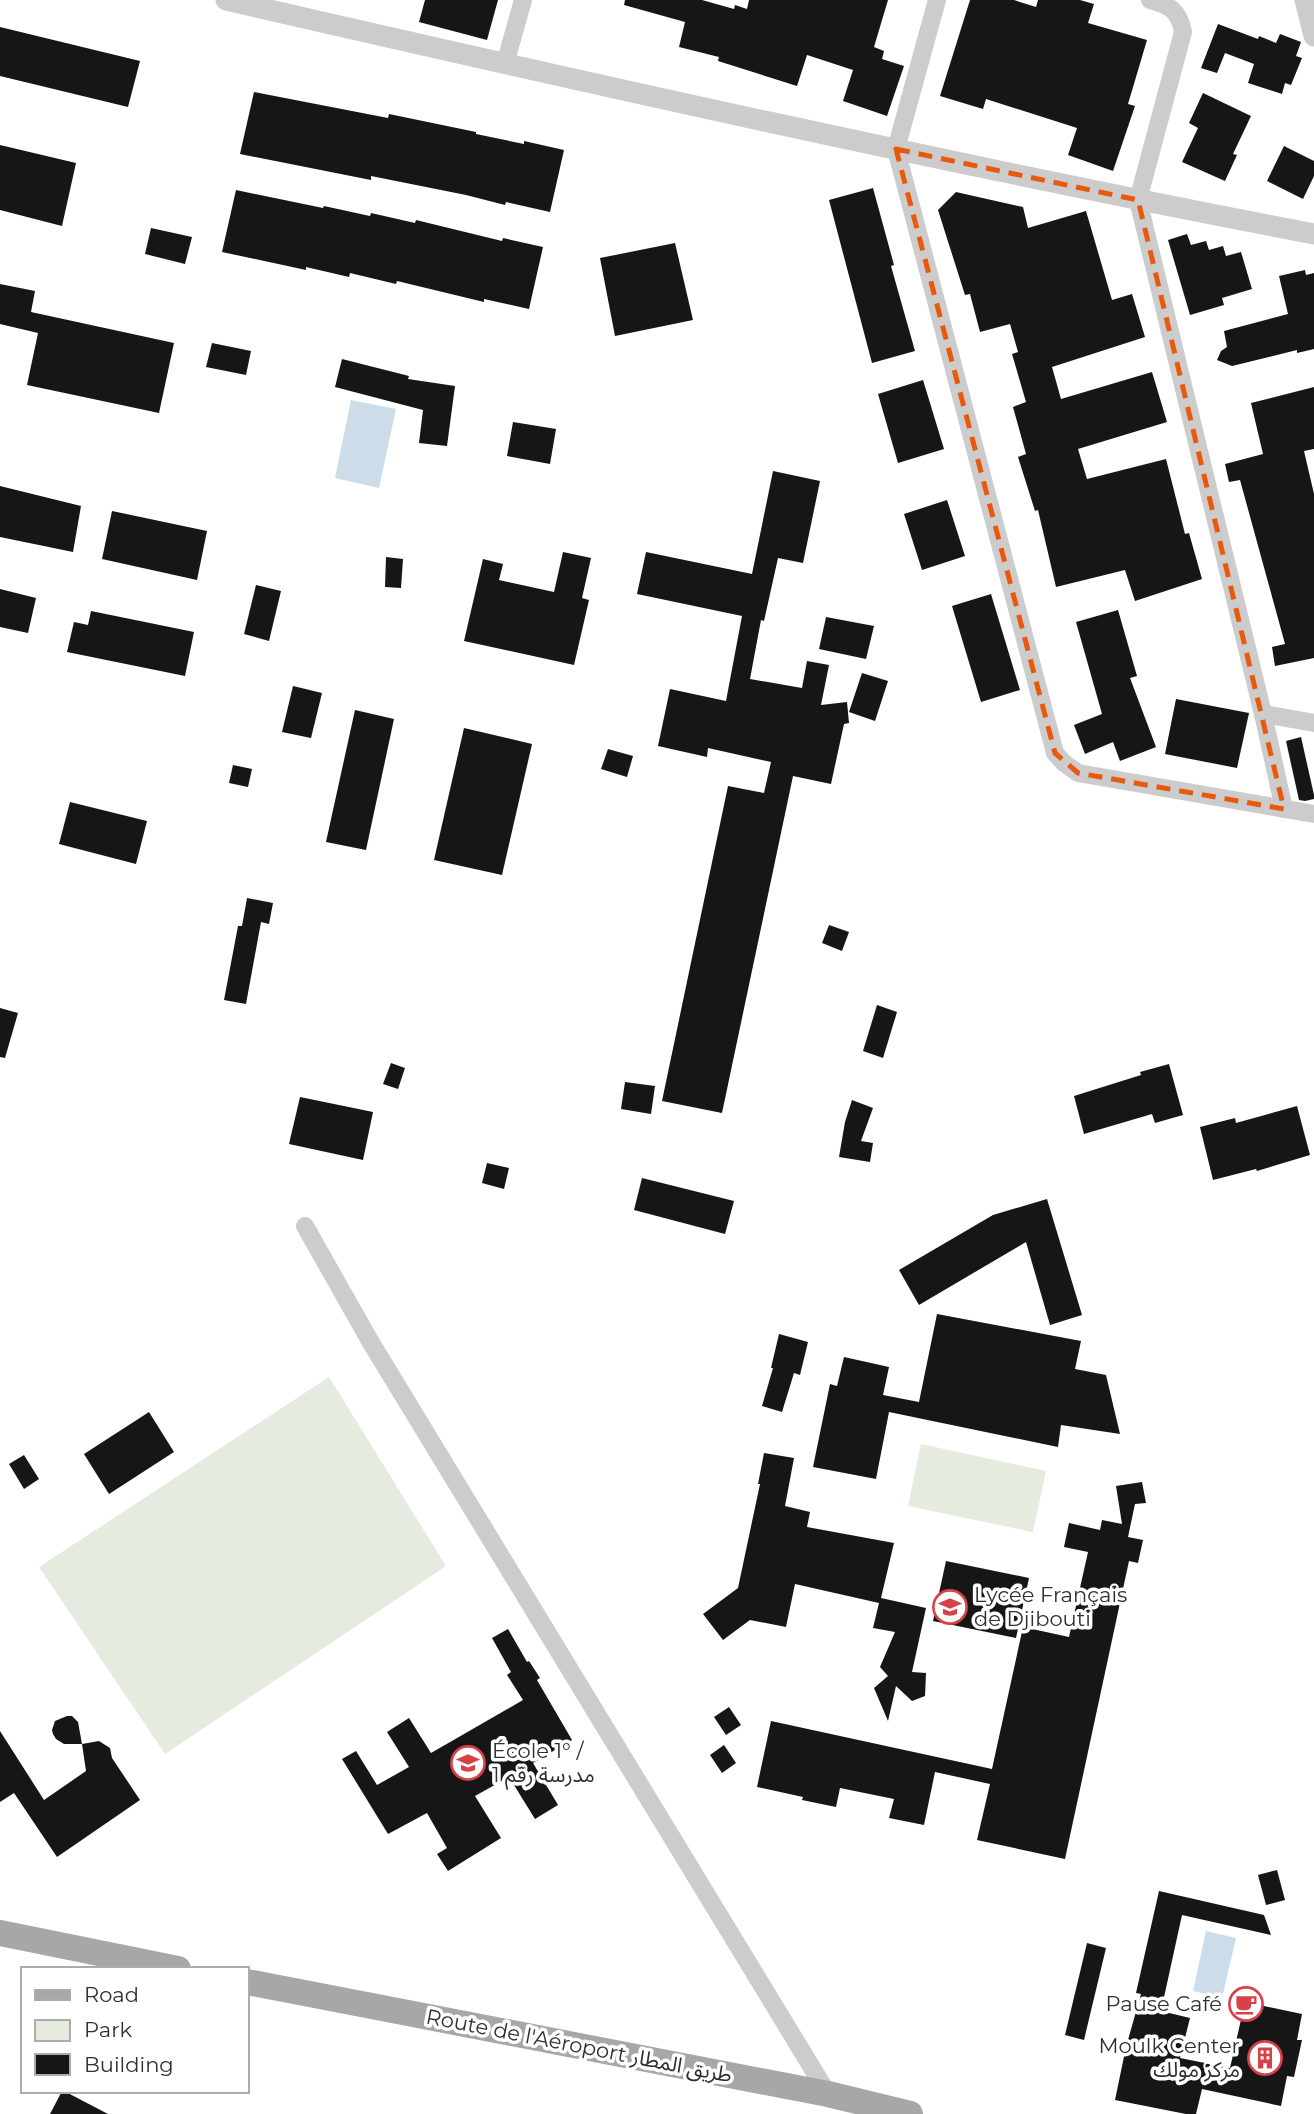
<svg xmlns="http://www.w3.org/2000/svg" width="1314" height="2114" font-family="Montserrat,'Noto Sans Arabic',sans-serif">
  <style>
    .green { fill: #e5ebde }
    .water { fill: #ccdde9 }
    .building { fill: #161616 }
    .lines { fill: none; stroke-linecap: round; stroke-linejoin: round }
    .minor { stroke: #ccc; stroke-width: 18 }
    .tertiary { stroke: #ccc; stroke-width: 21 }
    .primary { stroke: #a7a7a7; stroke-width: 26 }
    .marked { fill: none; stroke: #e8590c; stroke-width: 5; stroke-dasharray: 14 9; stroke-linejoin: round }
    .labels { text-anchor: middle; stroke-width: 7; stroke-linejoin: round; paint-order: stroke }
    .poi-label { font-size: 21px; fill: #2f2f2f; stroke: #fff; text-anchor: start }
    .street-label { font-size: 21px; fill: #2f2f2f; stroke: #fff }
  </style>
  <rect width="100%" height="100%" fill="#fff"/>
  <g class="green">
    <polygon points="329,1377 446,1566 165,1754 39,1567"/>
    <polygon points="921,1444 1046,1471 1033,1532 908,1506"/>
  </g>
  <g class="water">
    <polygon points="351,400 396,409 379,488 335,478"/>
    <polygon points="1206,1931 1236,1938 1222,1998 1193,1991"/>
  </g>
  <g class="building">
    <polygon points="425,0 498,0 487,40 419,22"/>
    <polygon points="625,0 702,0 734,9 735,5 747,9 749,0 888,0 874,47 884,51 882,59 904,66 887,116 843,101 853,70 807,55 797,86 718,61 719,57 679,47 685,22 624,5"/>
    <polygon points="970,0 1014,0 1036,7 1038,0 1080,0 1094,4 1088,23 1147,40 1128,104 1135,106 1113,171 1068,155 1077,128 986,99 983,109 940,96"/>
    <polygon points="1218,24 1258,39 1259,36 1276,43 1280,34 1301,42 1296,56 1302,58 1291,85 1285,83 1282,94 1248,83 1254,64 1225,53 1217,73 1201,68"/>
    <polygon points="0,27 140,61 128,107 0,76"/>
    <polygon points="254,92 388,118 389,114 476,132 476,134 524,144 524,141 564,150 550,212 506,202 505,205 466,195 371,176 371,180 240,154"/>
    <polygon points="1203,93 1251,116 1233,154 1237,155 1225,181 1182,162 1198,128 1189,123"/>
    <polygon points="0,145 76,163 62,226 0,210"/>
    <polygon points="1284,146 1314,161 1314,176 1303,199 1267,181"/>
    <polygon points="873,188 894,265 891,266 915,351 872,363 829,200"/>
    <polygon points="236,190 323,208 324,206 370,216 371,213 415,223 416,220 502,241 503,238 543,247 529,309 484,299 484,302 397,281 396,284 350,273 349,277 306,267 306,270 222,252"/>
    <polygon points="956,192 1023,207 1028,228 1086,211 1112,300 1132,294 1145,337 1052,367 1061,399 1152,372 1167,422 1078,449 1087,479 1166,459 1185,534 1189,533 1202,579 1135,601 1125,570 1056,587 1038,510 1035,511 1018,457 1026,454 1013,407 1026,402 1012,354 1018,352 1010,324 980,332 970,294 965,295 938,210"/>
    <polygon points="151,228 192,237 185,264 145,254"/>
    <polygon points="1187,234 1191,245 1206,241 1209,250 1223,246 1226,256 1241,252 1252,289 1222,298 1224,305 1190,315 1168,240"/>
    <polygon points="675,243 693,320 615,336 600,258"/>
    <polygon points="1305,270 1306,275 1314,273 1314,349 1297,353 1297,350 1232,366 1217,360 1221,351 1227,347 1224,331 1288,314 1279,276"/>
    <polygon points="0,284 35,291 31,312 174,343 159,413 27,385 38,333 0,324"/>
    <polygon points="212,343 251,351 246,375 206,367"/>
    <polygon points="342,359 409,376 408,379 455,386 447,446 419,443 423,410 335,387"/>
    <polygon points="923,380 944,449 898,463 878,394"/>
    <polygon points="1314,387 1314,449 1304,451 1314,494 1314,658 1275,666 1272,647 1285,644 1240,480 1229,482 1225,464 1263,454 1251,403"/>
    <polygon points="513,422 556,429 550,464 507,456"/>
    <polygon points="773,471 820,481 803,563 778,558 764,621 761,620 750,679 802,688 807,661 829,665 821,705 847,702 849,723 844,724 831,784 793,776 722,1113 662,1101 728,786 764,793 771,762 708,748 707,757 658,746 670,689 726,701 742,616 637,594 646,552 752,574"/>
    <polygon points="0,486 81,506 73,552 0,537"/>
    <polygon points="947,500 965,556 922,570 904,514"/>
    <polygon points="112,511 207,531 197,580 102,559"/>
    <polygon points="563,552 591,558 582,598 589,600 574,665 464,641 483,559 503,564 499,580 554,592"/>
    <polygon points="386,557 403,559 401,588 385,587"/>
    <polygon points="256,585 281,591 269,641 244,634"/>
    <polygon points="0,589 36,598 28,633 0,627"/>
    <polygon points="991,594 1020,690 981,702 952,606"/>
    <polygon points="1118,610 1137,676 1130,678 1156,747 1120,761 1113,742 1085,754 1074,725 1102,714 1076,622"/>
    <polygon points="91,611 194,632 185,676 67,652 74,622 88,625"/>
    <polygon points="826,617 874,626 866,659 819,649"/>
    <polygon points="862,673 888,681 875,721 849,712"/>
    <polygon points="293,686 322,693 311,738 282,732"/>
    <polygon points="1176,699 1249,713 1237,768 1165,754"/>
    <polygon points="355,710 394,719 366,850 326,842"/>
    <polygon points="464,728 532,744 502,875 434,860"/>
    <polygon points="1301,737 1314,795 1314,799 1305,801 1299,800 1286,741"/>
    <polygon points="608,749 633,756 627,777 601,769"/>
    <polygon points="233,765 252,769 248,787 229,783"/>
    <polygon points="70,802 147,821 136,864 59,844"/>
    <polygon points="247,898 273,903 269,924 261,922 246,1004 224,1000 238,926 242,926"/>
    <polygon points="829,925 849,932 842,951 822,943"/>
    <polygon points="877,1005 897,1012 883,1058 863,1051"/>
    <polygon points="0,1008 18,1013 5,1058 0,1057"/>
    <polygon points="391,1063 405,1068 398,1089 383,1084"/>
    <polygon points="1169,1064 1183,1115 1155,1123 1152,1114 1084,1134 1074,1096 1141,1075 1140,1072"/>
    <polygon points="625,1082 655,1086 651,1114 621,1109"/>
    <polygon points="300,1097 373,1112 363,1160 289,1144"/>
    <polygon points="852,1100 873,1108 861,1141 873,1143 870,1162 839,1157 845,1122"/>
    <polygon points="1297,1106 1310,1155 1257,1171 1256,1169 1213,1180 1200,1127 1235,1118 1236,1123"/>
    <polygon points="487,1163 509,1168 504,1189 482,1183"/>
    <polygon points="642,1178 734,1201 725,1234 634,1210"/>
    <polygon points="1047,1199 1082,1315 1050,1325 1026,1242 919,1305 899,1270 993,1215"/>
    <polygon points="937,1314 1081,1341 1075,1369 1106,1375 1120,1434 1061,1425 1058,1447 889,1412 876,1479 813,1467 830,1384 837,1386 844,1357 889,1367 883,1395 919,1402"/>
    <polygon points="779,1334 808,1342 800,1375 794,1373 782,1412 762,1406 773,1368 771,1368"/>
    <polygon points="149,1412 174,1452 109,1494 84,1454"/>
    <polygon points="764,1453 794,1458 785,1506 810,1512 807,1527 894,1543 881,1598 926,1608 912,1672 926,1673 925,1696 912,1701 896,1686 888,1721 874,1688 888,1676 880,1667 895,1632 873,1628 879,1603 795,1584 786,1627 750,1620 723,1640 703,1614 738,1588 760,1484 758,1484"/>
    <polygon points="24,1455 39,1479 24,1489 9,1464"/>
    <polygon points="1142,1482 1146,1503 1135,1504 1128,1537 1143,1540 1138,1563 1129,1561 1065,1859 977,1840 990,1784 935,1772 924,1825 889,1818 894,1799 840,1788 836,1807 802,1800 803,1797 757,1787 771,1721 992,1769 1023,1627 1069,1637 1088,1552 1064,1547 1069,1523 1100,1530 1102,1520 1122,1524 1116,1486"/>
    <polygon points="946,1561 1029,1578 1016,1638 933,1621"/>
    <polygon points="508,1629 527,1662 529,1661 540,1678 537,1680 572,1740 533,1763 558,1805 535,1819 509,1777 475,1796 501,1838 448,1871 437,1854 447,1848 427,1813 388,1834 342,1759 356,1751 377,1785 409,1767 387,1732 409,1718 431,1753 523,1700 507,1675 511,1672 492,1638"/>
    <polygon points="729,1707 741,1725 726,1735 714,1717"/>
    <polygon points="67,1716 72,1716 78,1722 82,1744 64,1744 56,1739 53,1734 52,1730 55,1721"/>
    <polygon points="0,1731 44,1800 86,1771 82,1744 99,1741 110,1748 112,1758 140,1800 57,1857 14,1793 0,1802"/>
    <polygon points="724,1745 736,1763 722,1773 710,1755"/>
    <polygon points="1277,1870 1285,1900 1266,1905 1258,1875"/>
    <polygon points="1159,1891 1264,1915 1271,1935 1182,1915 1161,2011 1190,2018 1180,2058 1230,2068 1245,2002 1302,2014 1297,2040 1302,2040 1294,2077 1287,2076 1281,2106 1202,2089 1196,2114 1186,2114 1115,2100 1126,2047 1141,1994 1136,1993"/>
    <polygon points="1087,1943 1106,1948 1084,2040 1065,2035"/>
    <polygon points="62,2091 64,2091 108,2114 50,2114"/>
  </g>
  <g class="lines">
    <g class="minor">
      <polyline points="937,0 896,149 1055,753 1064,763 1078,773 1314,814"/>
      <path d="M1150 0C1170 6 1179 10 1183 32L1138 200 1263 714 1284 809"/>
      <polyline points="505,64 523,0"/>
      <polyline points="1263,714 1314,723"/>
      <polyline points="305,1226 370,1341 828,2094"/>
    </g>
    <g class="tertiary">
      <path d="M226 0C587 83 949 164 1314 234"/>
      <polyline points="1305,0 1314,36"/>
    </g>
    <g class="primary">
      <polyline points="0,1933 178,1969"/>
      <polyline points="247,1982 828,2094 910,2114"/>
    </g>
  </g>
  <path class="marked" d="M896 149 1138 200 1284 809 1078 773 1055 753Z"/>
  <defs>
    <g id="school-ring" transform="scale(1.75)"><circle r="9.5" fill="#fff" stroke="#d74148" stroke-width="1.5"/><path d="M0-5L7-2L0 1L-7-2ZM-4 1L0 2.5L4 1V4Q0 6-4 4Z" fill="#d74148"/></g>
    <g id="cafe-ring" transform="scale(1.75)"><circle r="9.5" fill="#fff" stroke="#d74148" stroke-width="1.5"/><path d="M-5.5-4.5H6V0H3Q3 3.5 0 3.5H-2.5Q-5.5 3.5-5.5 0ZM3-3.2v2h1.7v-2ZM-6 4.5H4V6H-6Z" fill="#d74148"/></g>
    <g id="building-ring" transform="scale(1.75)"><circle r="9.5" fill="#fff" stroke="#d74148" stroke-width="1.5"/><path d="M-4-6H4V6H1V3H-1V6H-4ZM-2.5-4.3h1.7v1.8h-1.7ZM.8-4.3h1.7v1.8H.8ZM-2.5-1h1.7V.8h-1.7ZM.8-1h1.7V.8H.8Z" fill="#d74148"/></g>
  </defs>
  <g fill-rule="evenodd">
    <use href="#school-ring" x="950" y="1607"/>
    <use href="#school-ring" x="468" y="1763"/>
    <use href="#cafe-ring" x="1246" y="2004"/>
    <use href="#building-ring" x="1265" y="2058"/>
  </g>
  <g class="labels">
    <g class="poi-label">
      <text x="974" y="1602">Lycée Français<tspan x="974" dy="24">de Djibouti</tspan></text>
      <text x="492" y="1758">École 1° /<tspan x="492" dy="24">مدرسة رقم 1</tspan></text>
      <text x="1222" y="2011" text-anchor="end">Pause Café</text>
      <text x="1240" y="2053" text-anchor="end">Moulk Center<tspan x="1240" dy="24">مركز مولك</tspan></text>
    </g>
    <g class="street-label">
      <text transform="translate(579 2046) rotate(11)" y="7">Route de l'Aéroport طريق المطار</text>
    </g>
  </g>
  <rect x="21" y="1967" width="228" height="126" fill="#ffffff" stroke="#acacac" stroke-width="2"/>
  <rect x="35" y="1990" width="35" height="10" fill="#a7a7a7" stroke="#acacac" stroke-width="2"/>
  <text x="84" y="2002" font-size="21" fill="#2f2f2f">Road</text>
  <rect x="35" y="2020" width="35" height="21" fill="#e5ebde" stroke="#acacac" stroke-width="2"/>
  <text x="84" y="2037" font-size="21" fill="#2f2f2f">Park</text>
  <rect x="35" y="2054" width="35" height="21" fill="#161616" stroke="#acacac" stroke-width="2"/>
  <text x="84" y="2072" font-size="21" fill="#2f2f2f">Building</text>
</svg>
